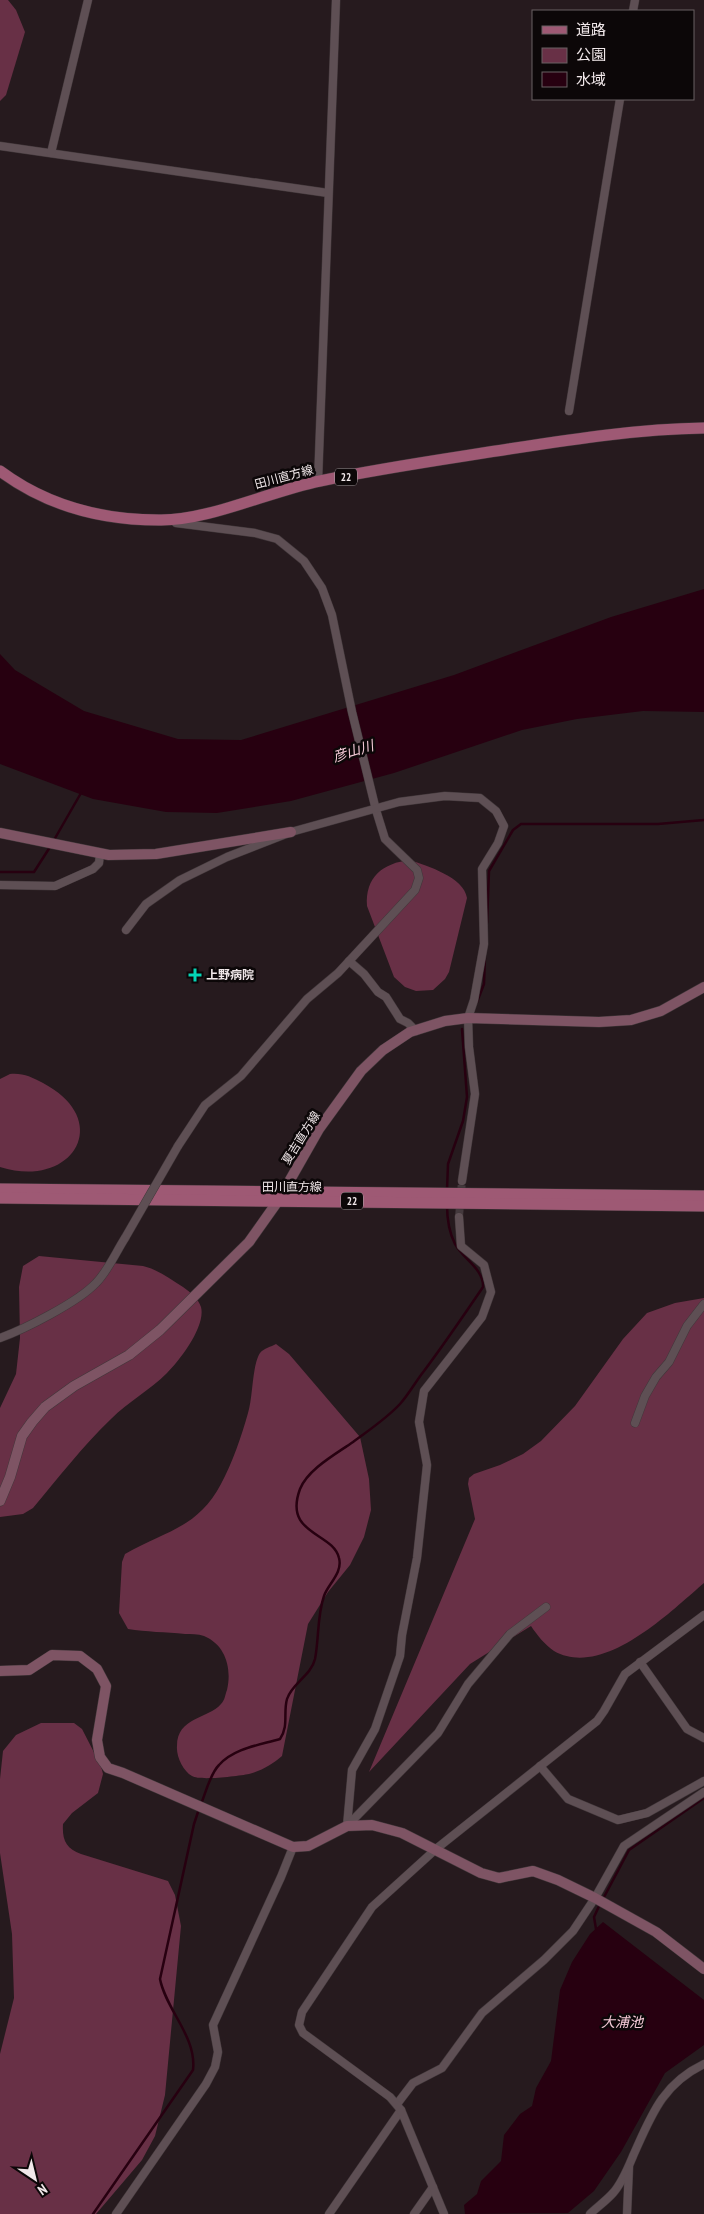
<svg xmlns="http://www.w3.org/2000/svg" width="704" height="2214" font-family="'PT Sans Narrow','Noto Sans JP',sans-serif">
  <style>
    .green { fill: #683046 }
    .water { fill: #270010 }
    .lines { fill: none; stroke-linecap: round; stroke-linejoin: round }
    .stream { stroke: #270010; stroke-width: 2.5 }
    .street-tunnel { stroke: #44393d; stroke-width: 8; stroke-dasharray: 8 4; stroke-linecap: butt }
    .street-casing { stroke: #41373a; stroke-width: 9 }
    .secondary-casing { stroke: #41373a; stroke-width: 11 }
    .primary-casing { stroke: #41373a; stroke-width: 12 }
    .street { stroke: #5e4f54; stroke-width: 8 }
    .secondary { stroke: #7e5464; stroke-width: 10 }
    .primary { stroke: #9e5974; stroke-width: 11 }
    .street-bridge-casing { stroke: #41373a; stroke-width: 9; stroke-linecap: butt }
    .street-bridge { stroke: #5e4f54; stroke-width: 8 }
    .poi-dot { fill: #04d5b6; stroke: #0c0708; stroke-width: 2 }
    .labels { text-anchor: middle; stroke-width: 5; stroke-linejoin: round; paint-order: stroke }
    .shield { fill: #0c0708; stroke: #aca4a6; stroke-width: 1 }
    .shield-label { font-size: 11px; font-weight: bold; fill: #f1e8ea }
    .street-label { font-size: 12px; fill: #f1e8ea; stroke: #0c0708 }
    .poi-label { font-size: 12px; font-weight: bold; fill: #f1e8ea; stroke: #0c0708; text-anchor: start }
    .water-label { font-size: 14px; font-style: italic; fill: #f6cbd8; stroke: #0c0708 }
  </style>
  <rect width="100%" height="100%" fill="#261a1e"/>
  <g class="green">
    <polygon points="0,0 8,0 16,10 25,32 6,95 0,101"/>
    <path d="M410 860C427 866 464 877 467 898L449 972 445 979 433 990 416 991 405 987 394 977 367 906C365 877 383 863 410 860Z"/>
    <path d="M10 1074C24 1073 31 1077 43 1083 115 1121 72 1190 0 1167V1079Z"/>
    <path d="M39 1256 143 1266C159 1270 170 1279 183 1287 190 1292 198 1298 201 1307 206 1326 180 1360 167 1373 150 1390 128 1402 111 1419 83 1446 58 1478 33 1508L23 1514 0 1517V1408L16 1374 20 1338 19 1287 23 1266Z"/>
    <path d="M704 1298V1583C670 1612 603 1679 554 1651 545 1645 537 1635 531 1626L470 1664 369 1772 475 1519 468 1484 469 1478 474 1474 500 1465 523 1454 541 1441 575 1406 623 1339 647 1313 675 1303Z"/>
    <path d="M276 1344 289 1354 360 1437 369 1479 371 1510 364 1537 350 1565 328 1592 308 1624 282 1756C273 1764 261 1771 249 1774 238 1776 200 1781 192 1776 183 1771 176 1756 177 1746 177 1717 208 1719 221 1704 225 1700 225 1695 227 1690 232 1669 226 1645 204 1636 198 1634 191 1634 185 1634 166 1632 146 1632 128 1629L119 1613 122 1562 125 1554C165 1531 198 1528 221 1484 232 1464 242 1435 248 1413 253 1398 252 1365 260 1353 264 1348 271 1347 276 1344Z"/>
    <path d="M41 1723H74L82 1729 101 1766 103 1774 98 1793 72 1813 63 1824C62 1840 66 1849 81 1854L168 1881 175 1895 181 1926 165 2095 155 2136 142 2160 96 2214H0V2054L14 1998 12 1934 0 1853V1779L3 1751 16 1735Z"/>
  </g>
  <g class="water">
    <polygon points="704,589 704,712 643,711 577,719 522,730 394,773 291,801 217,813 166,812 93,799 0,764 0,654 15,670 84,711 178,739 241,740 454,675 611,617"/>
    <polygon points="603,1922 704,2000 704,2045 665,2073 621,2152 594,2191 568,2213 465,2214 464,2205 477,2194 481,2181 501,2161 504,2135 520,2114 532,2106 536,2088 551,2061 560,1990 572,1962 590,1934"/>
  </g>
  <g class="lines">
    <g class="stream">
      <polyline points="54,840 81,793"/>
      <polyline points="0,872 34,872 50,847"/>
      <polyline points="487,923 489,871 513,830 521,824 658,824 704,820"/>
      <polyline points="477,1002 484,984 485,956"/>
      <polyline points="447,1190 448,1164 463,1121 467,1097 462,1029"/>
      <path d="M201 1804C206 1792 210 1774 219 1765 234 1748 260 1745 280 1739 289 1726 283 1713 287 1699 292 1683 311 1676 315 1659 319 1639 317 1616 324 1596 328 1584 343 1573 339 1558 333 1532 283 1535 300 1489 308 1469 336 1454 353 1442 369 1430 386 1419 400 1404 409 1394 416 1381 424 1371 445 1343 464 1315 483 1287 484 1269 463 1259 455 1244 449 1232 447 1219 447 1205"/>
      <polyline points="603,1899 629,1850 704,1798"/>
      <polyline points="596,1929 594,1917 600,1904"/>
      <path d="M93 2214 193 2070C197 2037 166 2010 160 1979L194 1824 199 1809"/>
    </g>
    <polyline class="street-tunnel" points="459,1217 462,1181"/>
    <g class="street-casing">
      <g id="street">
        <polyline points="633,11 635,0"/>
        <polyline points="0,146 328,193"/>
        <polyline points="51,153 88,0"/>
        <polyline points="569,411 620,99"/>
        <polyline points="318,482 336,0"/>
        <polyline points="176,523 255,533 277,539 304,561 322,588 332,615 352,712 376,810 385,839 417,870 419,878 415,890 338,973 307,999 241,1076 205,1105 178,1146"/>
        <polyline points="0,885 55,886 93,869 99,863 100,854"/>
        <polyline points="126,930 146,904 180,880 227,857 291,832 399,802 445,796 480,798 496,811 504,826 498,843 482,869 484,944 474,1000 468,1018 469,1047 475,1094 462,1181"/>
        <polyline points="349,961 364,974 378,992 386,997 400,1019 408,1023 416,1031"/>
        <path d="M0 1338C25 1329 78 1302 96 1283 108 1271 116 1252 125 1238"/>
        <polyline points="635,1423 645,1396 656,1377 669,1362 687,1326 704,1304"/>
        <polyline points="640,1662 687,1729 704,1738"/>
        <polyline points="540,1766 568,1799 618,1820 647,1813 704,1781"/>
        <polyline points="347,1826 352,1770 375,1729 400,1656 402,1635 417,1558 427,1465 419,1422 424,1391 482,1317 491,1292 484,1265 461,1246 459,1217"/>
        <polyline points="347,1826 438,1733 468,1684 510,1634 546,1607"/>
        <polyline points="397,2104 413,2083 442,2068 482,2013 544,1960 573,1931 595,1898 624,1846 704,1792"/>
        <polyline points="116,2214 206,2084 215,2067 218,2052 213,2025 281,1877 293,1847"/>
        <polyline points="329,2214 401,2110"/>
        <polyline points="414,2214 433,2187"/>
        <polyline points="444,2214 401,2110 390,2097 303,2033 299,2025 302,2012 372,1907 436,1849 597,1721 604,1711 625,1674 704,1615"/>
        <path d="M590 2214C597 2207 606 2201 613 2193 622 2183 628 2168 633 2156 651 2116 662 2084 704 2064"/>
        <polyline points="627,2214 629,2167"/>
      </g>
    </g>
    <g class="secondary-casing">
      <g id="secondary">
        <polyline points="0,833 109,855 156,854 291,832"/>
        <polyline points="0,1501 10,1477 22,1436 32,1422 45,1407 74,1386 129,1355 160,1330 249,1242 278,1201 319,1129 361,1071 383,1050 410,1032 445,1021 468,1018 599,1022 631,1020 661,1011 704,987"/>
        <polyline points="0,1671 29,1670 52,1655 80,1656 97,1669 106,1686 97,1740 100,1757 108,1768 123,1773 293,1847 308,1846 347,1826 372,1825 402,1833 481,1873 499,1878 533,1871 558,1880 595,1898 656,1932 704,1969"/>
      </g>
    </g>
    <g class="primary-casing">
      <g id="primary">
        <path d="M0 471C47 506 100 520 159 520 208 521 270 491 320 481 382 468 446 459 509 449 574 439 638 429 704 428"/>
        <polyline points="0,1189 704,1196"/>
        <polyline points="0,1198 704,1206"/>
      </g>
    </g>
    <use href="#street" class="street"/>
    <use href="#secondary" class="secondary"/>
    <use href="#primary" class="primary"/>
    <g class="street-bridge-casing">
      <polyline id="street-bridge" points="125,1238 178,1146"/>
    </g>
    <use href="#street-bridge" class="street-bridge"/>
  </g>
  <path class="poi-dot" d="M192.5 967.5h5v5h5v5h-5v5h-5v-5h-5v-5h5z"/>
  <g class="labels">
    <g class="shield">
      <rect x="335" y="468.5" width="22" height="17" rx="4"/>
      <rect x="341" y="1192.5" width="22" height="17" rx="4"/>
    </g>
    <g class="shield-label">
      <text x="346" y="481">22</text>
      <text x="352" y="1205">22</text>
    </g>
    <g class="street-label">
      <text transform="translate(284 477) rotate(-15)" y="4">田川直方線</text>
      <text transform="translate(301 1138) rotate(-58)" y="4">夏吉直方線</text>
      <text x="292" y="1191">田川直方線</text>
    </g>
    <g class="poi-label">
      <text x="206" y="979">上野病院</text>
    </g>
    <g class="water-label">
      <text transform="translate(353 751) rotate(-17)" y="5">彦山川</text>
      <text x="622" y="2027">大浦池</text>
    </g>
  </g>
  <rect x="532" y="10" width="162" height="90" fill="#0c0708" stroke="#686162"/>
  <rect x="542" y="26" width="25" height="8" fill="#9e5974" stroke="#686162"/>
  <text x="576" y="35" font-size="15" fill="#f1e8ea">道路</text>
  <rect x="542" y="48" width="25" height="15" fill="#683046" stroke="#686162"/>
  <text x="576" y="60" font-size="15" fill="#f1e8ea">公園</text>
  <rect x="542" y="72" width="25" height="15" fill="#270010" stroke="#686162"/>
  <text x="576" y="85" font-size="15" fill="#f1e8ea">水域</text>
  <g transform="translate(35 2179) rotate(145)" stroke="#0c0708" stroke-width="4" paint-order="stroke">
  <path d="M0-4L9 19L0 12L-9 19Z" fill="#f1e8ea"/>
  <text y="-8" font-size="14" font-weight="bold" text-anchor="middle" fill="#f1e8ea">N</text>
  </g>
</svg>
